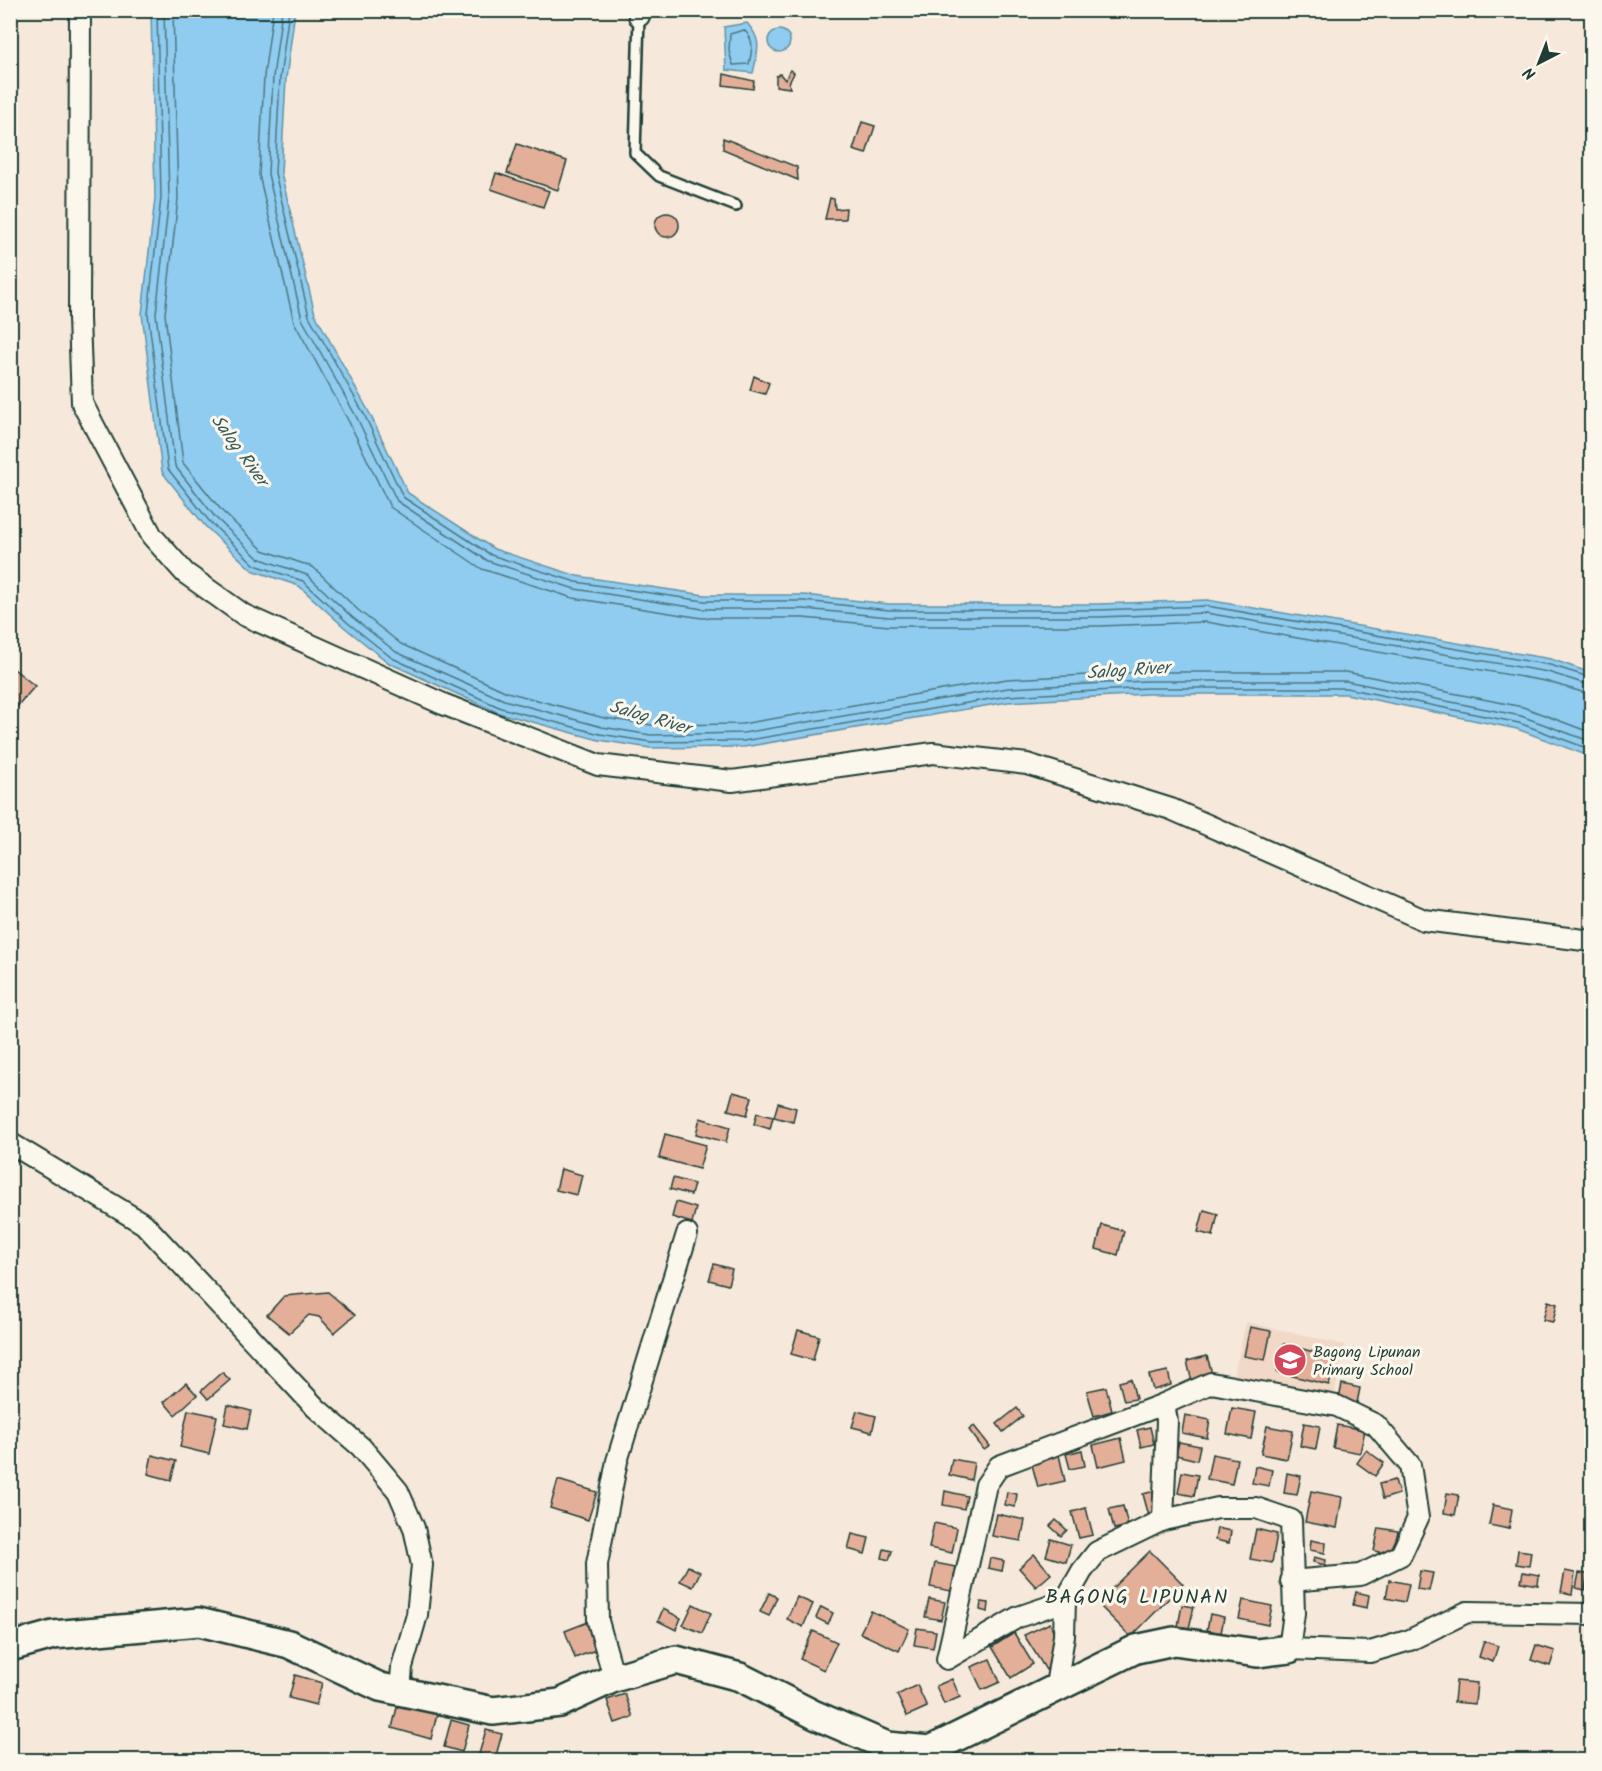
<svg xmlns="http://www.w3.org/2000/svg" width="1602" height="1771" font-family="Kalam,sans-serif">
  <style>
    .built { fill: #f1d8c7 }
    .water { fill: #90ccf0; stroke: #6393a5; stroke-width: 1.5 }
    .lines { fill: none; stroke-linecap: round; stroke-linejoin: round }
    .shore { stroke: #4c767f; stroke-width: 1.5 }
    .building { fill: #e4af99; stroke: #1f3d34; stroke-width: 1.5 }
    .lane-casing { stroke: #1f3d34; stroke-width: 14 }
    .street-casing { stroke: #1f3d34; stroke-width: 24 }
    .secondary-casing { stroke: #1f3d34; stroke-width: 32 }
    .lane { stroke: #fbf7ec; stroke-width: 9 }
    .street { stroke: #fbf7ec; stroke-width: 20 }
    .secondary { stroke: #fbf7ec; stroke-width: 27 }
    .labels { text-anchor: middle; stroke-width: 6; stroke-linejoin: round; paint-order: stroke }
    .poi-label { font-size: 16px; fill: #1f3d34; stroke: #fbf7ec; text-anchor: start }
    .water-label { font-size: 18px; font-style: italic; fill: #365a5a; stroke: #fbf7ec }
    .quarter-label { font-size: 20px; letter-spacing: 1.5px; fill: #1f3d34; stroke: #fbf7ec }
  </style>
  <rect width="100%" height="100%" fill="#f6e9db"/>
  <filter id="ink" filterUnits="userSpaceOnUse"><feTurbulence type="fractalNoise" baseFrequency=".0167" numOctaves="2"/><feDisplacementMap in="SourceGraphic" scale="12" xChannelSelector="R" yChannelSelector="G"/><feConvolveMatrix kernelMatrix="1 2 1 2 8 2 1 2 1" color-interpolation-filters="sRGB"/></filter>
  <g filter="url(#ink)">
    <polygon class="built" points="1246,1322 1345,1345 1334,1398 1234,1375"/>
    <g class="water">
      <polygon points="151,11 295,11 286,79 281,173 315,314 369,412 408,493 494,549 577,576 705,595 804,595 889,604 1099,604 1207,600 1551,659 1591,673 1591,757 1517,729 1346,694 1147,694 1008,702 744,747 650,748 599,740 499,713 389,663 344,627 299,586 252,570 205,526 162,472 142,314 155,198"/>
      <path d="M747 23C763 41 758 50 753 73L726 70 724 27Z"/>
      <circle cx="779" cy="41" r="11"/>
    </g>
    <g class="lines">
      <g class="shore">
        <polyline points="157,10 161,198 148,314 168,469 210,522 255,565 303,581 348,623 392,658 501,708 600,734 651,742 743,741 1008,696 1147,688 1346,688 1519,723 1592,750"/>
        <polyline points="164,10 169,198 156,314 175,466 215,517 258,558 307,575 352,617 396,652 504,700 602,727 651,735 743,733 1008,688 1147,681 1346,681 1521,716 1592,742"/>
        <polyline points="173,10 178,199 165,314 183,463 222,511 263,550 313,567 358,610 401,644 507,692 604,718 652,725 742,724 1007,679 1147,672 1346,672 1523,707 1592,733"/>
        <polyline points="273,10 264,76 259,175 294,322 349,422 390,507 482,569 573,598 702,618 803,618 889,626 1099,626 1206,622 1545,681 1592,695"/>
        <polyline points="282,10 273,77 268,174 302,319 357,418 397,501 488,561 575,589 703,609 804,609 889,617 1099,617 1206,613 1548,672 1592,686"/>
        <polyline points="289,10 280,78 275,173 309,316 364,414 403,497 491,555 576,582 704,601 804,601 889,610 1099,610 1207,606 1550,665 1592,678"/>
        <path d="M744 30C755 40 752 50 749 64L733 65 729 51 730 34Z"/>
      </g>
    </g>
    <g class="building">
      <polygon points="790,70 794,73 789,83 790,88 776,86 776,76 780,74 785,80"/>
      <polygon points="724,74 754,81 753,89 723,85"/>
      <polygon points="862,122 875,126 866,154 853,150"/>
      <polygon points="723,138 797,167 798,180 723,149"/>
      <polygon points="517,144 567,161 558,190 507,173"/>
      <polygon points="496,173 549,191 543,207 491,189"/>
      <polygon points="830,198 834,199 835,209 846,208 845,219 825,219"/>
      <circle cx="667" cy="225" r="12"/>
      <polygon points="754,376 769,383 765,394 750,390"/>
      <polygon points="14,669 35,686 16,708 10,703 10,673"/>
      <polygon points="733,1092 752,1097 747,1115 728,1110"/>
      <polygon points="778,1103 796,1108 793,1122 774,1117"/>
      <polygon points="757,1113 773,1117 770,1129 754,1124"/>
      <polygon points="700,1118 730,1127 726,1142 696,1134"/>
      <polygon points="665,1134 706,1145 699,1169 659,1158"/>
      <polygon points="561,1169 582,1175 577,1195 556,1190"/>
      <polygon points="673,1178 694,1184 691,1195 670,1189"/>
      <polygon points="676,1202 696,1208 692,1223 672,1217"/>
      <polygon points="1204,1210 1218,1214 1213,1236 1198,1232"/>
      <polygon points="1102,1225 1124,1231 1118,1255 1096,1249"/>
      <polygon points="714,1264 732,1269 728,1285 709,1280"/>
      <polygon points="328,1292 355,1315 334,1333 319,1317 309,1315 289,1333 267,1315 284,1296"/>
      <polygon points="1548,1301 1557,1304 1553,1322 1543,1320"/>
      <polygon points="1250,1327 1271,1331 1265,1360 1244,1356"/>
      <polygon points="798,1330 819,1336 813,1360 791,1354"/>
      <polygon points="1284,1344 1336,1358 1329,1385 1277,1372"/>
      <polygon points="1207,1356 1213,1377 1192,1382 1187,1361"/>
      <polygon points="1168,1371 1171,1385 1153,1390 1149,1375"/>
      <polygon points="222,1372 230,1380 208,1399 201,1391"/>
      <polygon points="1131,1379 1136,1399 1124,1401 1119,1382"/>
      <polygon points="186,1383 197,1395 175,1415 164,1402"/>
      <polygon points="1342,1384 1360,1388 1357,1403 1339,1399"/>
      <polygon points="1106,1387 1112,1411 1094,1416 1087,1391"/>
      <polygon points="228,1405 251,1411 247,1429 224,1424"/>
      <polygon points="1017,1408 1023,1416 1003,1432 997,1424"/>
      <polygon points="1232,1408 1256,1412 1251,1439 1227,1434"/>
      <polygon points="188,1410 217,1416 209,1454 180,1447"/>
      <polygon points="857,1411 876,1416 872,1432 852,1427"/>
      <polygon points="1185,1415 1210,1420 1207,1438 1182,1433"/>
      <polygon points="1304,1423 1320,1426 1316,1449 1300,1446"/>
      <polygon points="1337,1425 1365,1430 1360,1453 1333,1448"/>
      <polygon points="974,1426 990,1446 984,1450 969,1430"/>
      <polygon points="1267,1426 1293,1431 1287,1459 1261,1454"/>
      <polygon points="1150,1427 1154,1444 1141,1447 1137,1430"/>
      <polygon points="1121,1438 1126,1460 1098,1467 1093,1445"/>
      <polygon points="1179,1442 1200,1446 1197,1460 1176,1455"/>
      <polygon points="1082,1450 1085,1466 1070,1469 1066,1454"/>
      <polygon points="1366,1450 1384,1463 1375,1476 1357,1463"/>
      <polygon points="1212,1454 1237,1459 1232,1484 1207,1479"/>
      <polygon points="152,1455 176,1461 171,1480 148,1474"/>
      <polygon points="1059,1455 1065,1481 1038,1487 1031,1461"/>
      <polygon points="952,1459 974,1463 971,1480 949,1475"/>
      <polygon points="1255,1466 1272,1470 1269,1486 1252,1483"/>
      <polygon points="1182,1472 1198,1475 1194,1496 1178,1493"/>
      <polygon points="1287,1473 1301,1476 1297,1495 1284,1493"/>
      <polygon points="558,1480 597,1492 588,1520 550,1508"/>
      <polygon points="1395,1480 1399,1494 1383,1499 1379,1484"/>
      <polygon points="945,1491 967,1496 964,1509 943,1505"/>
      <polygon points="1155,1491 1161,1517 1150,1520 1143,1494"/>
      <polygon points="1311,1491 1342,1497 1337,1528 1305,1522"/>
      <polygon points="1007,1492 1017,1494 1015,1507 1005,1505"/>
      <polygon points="1447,1493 1459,1495 1455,1515 1444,1513"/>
      <polygon points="1493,1505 1512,1509 1509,1529 1489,1525"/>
      <polygon points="1123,1506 1128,1526 1114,1529 1109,1509"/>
      <polygon points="1086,1508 1093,1535 1079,1538 1072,1512"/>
      <polygon points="997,1514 1025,1520 1021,1541 992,1536"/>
      <polygon points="1056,1520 1067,1530 1061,1536 1050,1526"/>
      <polygon points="934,1523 957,1528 952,1553 929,1548"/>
      <polygon points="1217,1528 1231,1531 1229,1543 1215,1540"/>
      <polygon points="1379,1528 1398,1531 1393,1555 1374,1551"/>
      <polygon points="1256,1529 1277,1534 1272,1563 1250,1559"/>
      <polygon points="852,1534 869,1538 865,1554 848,1549"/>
      <polygon points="1051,1539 1071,1545 1066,1562 1046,1556"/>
      <polygon points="1311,1540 1326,1543 1325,1553 1310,1550"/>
      <polygon points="884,1549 892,1551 889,1560 882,1558"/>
      <polygon points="1518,1550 1531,1552 1529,1566 1516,1564"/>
      <polygon points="1150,1551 1183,1584 1131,1637 1097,1603"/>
      <polygon points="1034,1554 1051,1574 1036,1587 1019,1568"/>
      <polygon points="1314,1557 1326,1560 1325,1565 1313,1562"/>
      <polygon points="990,1558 1004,1561 1002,1571 988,1568"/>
      <polygon points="935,1563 956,1567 951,1591 930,1587"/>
      <polygon points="688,1566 700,1572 693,1587 680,1581"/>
      <polygon points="1590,1568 1592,1569 1592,1589 1586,1589"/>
      <polygon points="1420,1571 1433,1573 1429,1591 1417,1589"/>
      <polygon points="1565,1571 1575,1573 1572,1594 1561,1592"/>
      <polygon points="1523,1572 1539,1575 1538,1585 1521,1582"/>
      <polygon points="1579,1573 1587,1574 1585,1590 1576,1588"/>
      <polygon points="1389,1580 1409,1584 1405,1602 1386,1598"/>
      <polygon points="1356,1592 1369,1595 1367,1608 1353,1605"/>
      <polygon points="769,1593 777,1597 769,1616 760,1612"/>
      <polygon points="797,1597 813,1604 803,1627 787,1619"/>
      <polygon points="929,1599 945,1602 941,1620 925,1617"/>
      <polygon points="1243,1600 1272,1606 1268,1625 1239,1619"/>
      <polygon points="981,1602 989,1603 988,1612 980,1610"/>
      <polygon points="693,1604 711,1613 702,1633 683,1625"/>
      <polygon points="1182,1605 1194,1607 1189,1628 1178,1626"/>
      <polygon points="821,1607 833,1613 828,1624 816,1618"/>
      <polygon points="663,1609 681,1618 676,1630 658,1621"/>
      <polygon points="871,1611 909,1629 899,1651 860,1633"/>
      <polygon points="1210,1614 1224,1617 1221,1633 1207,1630"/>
      <polygon points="588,1622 598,1649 575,1658 565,1631"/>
      <polygon points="1050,1623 1056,1638 1053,1665 1046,1670 1024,1635"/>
      <polygon points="917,1628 936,1631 933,1648 914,1645"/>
      <polygon points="813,1631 837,1642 824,1670 800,1659"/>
      <polygon points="1014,1633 1033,1664 1011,1678 992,1647"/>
      <polygon points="1484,1641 1498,1646 1493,1662 1479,1657"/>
      <polygon points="1536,1645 1555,1651 1550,1666 1531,1660"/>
      <polygon points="990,1659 1000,1682 982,1690 971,1667"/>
      <polygon points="295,1675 322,1683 316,1705 289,1698"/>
      <polygon points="952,1679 960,1697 944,1704 936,1686"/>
      <polygon points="1456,1681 1477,1683 1475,1704 1454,1702"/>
      <polygon points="917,1685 927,1707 907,1716 897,1695"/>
      <polygon points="625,1694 633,1717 615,1723 607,1700"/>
      <polygon points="399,1699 438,1710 431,1739 392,1728"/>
      <polygon points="451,1720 469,1725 462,1752 444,1747"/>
      <polygon points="486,1730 502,1734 495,1759 479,1754"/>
    </g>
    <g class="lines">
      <g class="lane-casing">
        <polyline id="lane" points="639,16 635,153 659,176 736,206"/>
      </g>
      <g class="street-casing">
        <g id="street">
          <polyline points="80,10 79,318 82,403 152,536 185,573 244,615 443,704 598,765 732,781 933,753 1027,764 1171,809 1424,920 1592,941"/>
          <polyline points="639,16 639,10"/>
          <polyline points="10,1143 144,1224 316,1408 361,1447 398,1491 414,1528 422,1565 417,1615 402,1667 400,1691"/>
          <polyline points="1164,1404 1211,1383 1337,1406 1376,1425 1410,1465 1418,1518 1401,1555 1360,1575 1291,1581"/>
          <polyline points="1065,1601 1082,1571 1097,1552 1163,1520"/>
          <polyline points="614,1678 598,1621 597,1564 617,1461 687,1234"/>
          <polyline points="1056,1686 1064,1636 1065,1601 1018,1617 947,1659 986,1485 999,1466 1164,1404 1167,1421 1163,1520 1218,1508 1256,1508 1291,1520 1294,1613 1289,1649 1370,1652 1410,1640 1467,1612 1592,1614"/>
        </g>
      </g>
      <g class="secondary-casing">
        <polyline id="secondary" points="10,1647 53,1635 199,1622 289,1644 380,1687 493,1711 560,1703 614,1678 676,1660 740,1677 815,1715 887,1746 930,1750 1136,1649 1174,1641 1257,1653 1289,1649"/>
      </g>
      <use href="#lane" class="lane"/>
      <use href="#street" class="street"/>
      <use href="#secondary" class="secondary"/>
    </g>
  </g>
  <defs>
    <g id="school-disc" transform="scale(1.725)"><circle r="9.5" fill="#d1495b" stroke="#fbf7ec"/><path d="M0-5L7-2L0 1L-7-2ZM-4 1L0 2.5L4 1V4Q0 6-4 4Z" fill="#fff"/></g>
  </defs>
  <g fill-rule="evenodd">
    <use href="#school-disc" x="1290" y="1360"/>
  </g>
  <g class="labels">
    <g class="poi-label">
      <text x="1313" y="1357">Bagong Lipunan<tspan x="1313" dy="18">Primary School</tspan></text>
    </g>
    <g class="water-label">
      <text transform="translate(240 450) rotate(54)" y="6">Salog River</text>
      <text transform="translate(1128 670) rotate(-4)" y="6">Salog River</text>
      <text transform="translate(650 717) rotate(16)" y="6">Salog River</text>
    </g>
    <g class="quarter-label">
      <text x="1137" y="1603">BAGONG LIPUNAN</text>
    </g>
  </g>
  <rect width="1602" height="1771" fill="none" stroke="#fbf7ec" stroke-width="36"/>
  <rect x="18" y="18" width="1566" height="1735" fill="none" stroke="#1f3d34" stroke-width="2" filter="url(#ink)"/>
  <g transform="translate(1539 63) rotate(222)" stroke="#fbf7ec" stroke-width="4.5" paint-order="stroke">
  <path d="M0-4.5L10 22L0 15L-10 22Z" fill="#1f3d34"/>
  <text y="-9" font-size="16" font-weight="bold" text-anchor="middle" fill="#1f3d34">N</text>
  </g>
</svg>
